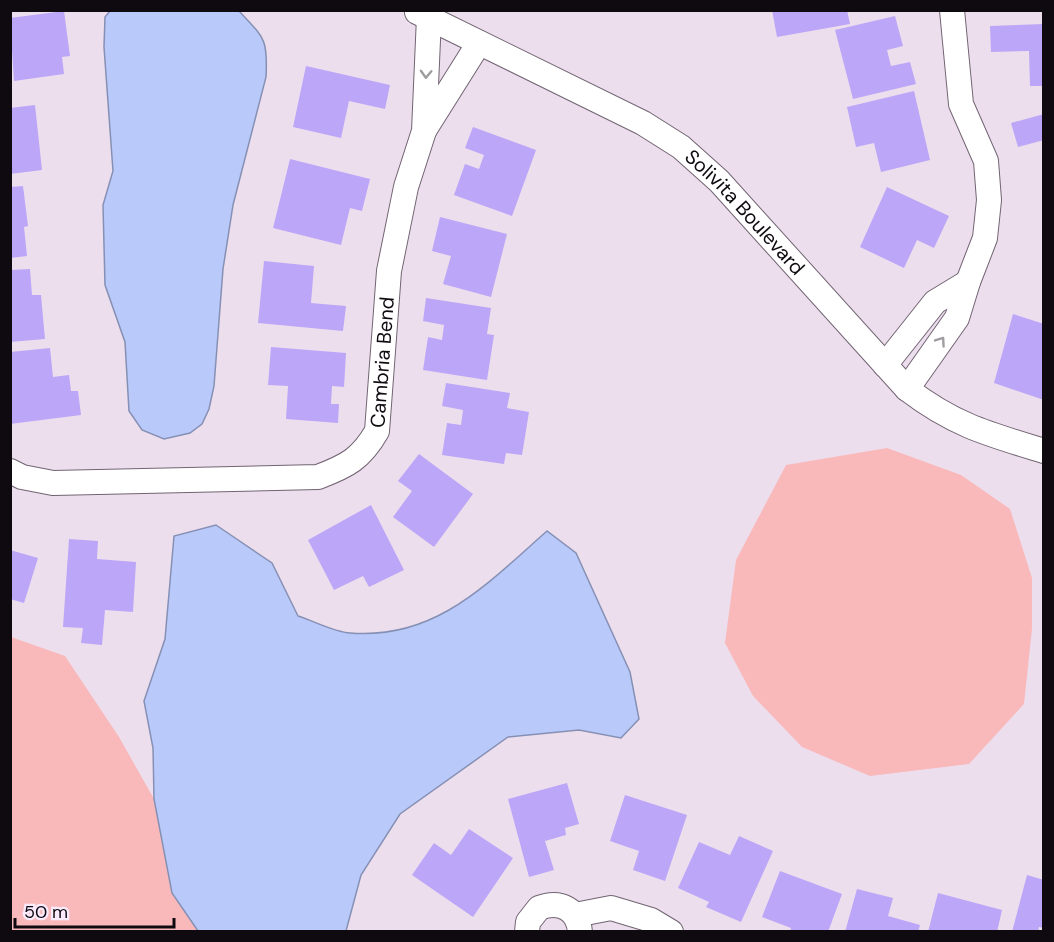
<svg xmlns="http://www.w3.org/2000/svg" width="1054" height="942" font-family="'DM Sans',sans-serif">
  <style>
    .green { fill: #f9b9bb }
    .water { fill: #b9cafa; stroke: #8690b4; stroke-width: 1.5 }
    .building { fill: #bca6f7 }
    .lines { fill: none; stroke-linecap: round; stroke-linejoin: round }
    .street-casing { stroke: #716472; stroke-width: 26 }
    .street { stroke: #fff; stroke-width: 24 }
    .oneway { stroke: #9f9d9f }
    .labels { text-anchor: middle; stroke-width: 4.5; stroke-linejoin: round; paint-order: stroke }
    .street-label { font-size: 20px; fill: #0f0a0f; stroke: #faebfc }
  </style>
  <rect width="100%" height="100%" fill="#eddeee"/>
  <g class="green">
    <polygon points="887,448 961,475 1010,509 1032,578 1032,629 1024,704 969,764 870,776 802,747 753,696 725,643 736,560 786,465"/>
    <polygon points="11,637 65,656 119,737 154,799 172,893 198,931 11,932"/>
  </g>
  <g class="water">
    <path d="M110 11H239C264 38 268 38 266 77L233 205 223 269 214 386 209 409 202 424 190 433 164 439 142 430 129 411 125 342 105 285 103 205 113 171 104 47 105 17Z"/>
    <path d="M216 525 272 563 298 616C314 621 334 632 350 633 436 640 488 583 547 531L576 553 630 672 639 719 621 738 579 730 508 737 400 814 361 875 346 931H198L172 893 154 799 153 748 144 701 165 639 174 536Z"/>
  </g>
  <g class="building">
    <polygon points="772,10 847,10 850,24 777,37"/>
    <polygon points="64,11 70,56 62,57 64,74 14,81 10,18"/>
    <polygon points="895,16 903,46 887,50 891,66 910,62 916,84 853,99 835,30"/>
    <polygon points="1044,24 1044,86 1030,86 1029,51 991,52 990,26"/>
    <polygon points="306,66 390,85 385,109 349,101 341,138 293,127"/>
    <polygon points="914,91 930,160 881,172 874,143 856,147 847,107"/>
    <polygon points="35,105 42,170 10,174 10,108"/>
    <polygon points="1044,114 1044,140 1018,147 1011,123"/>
    <polygon points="473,127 536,150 512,216 454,195 465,164 479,169 484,155 465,148"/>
    <polygon points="290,159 370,179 362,211 350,208 341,245 273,228"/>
    <polygon points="23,186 28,226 24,227 27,256 10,258 10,187"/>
    <polygon points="887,187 949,216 934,248 917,240 904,268 860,247"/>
    <polygon points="440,217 507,234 491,297 443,284 451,256 432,251"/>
    <polygon points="264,261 314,266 311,303 346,306 343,331 258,323"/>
    <polygon points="30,269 32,295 41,295 45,339 10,342 10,270"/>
    <polygon points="426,298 491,308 487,334 494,335 487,380 423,370 428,337 442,340 444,325 423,321"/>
    <polygon points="1013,314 1044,324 1044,400 994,383"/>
    <polygon points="271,347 346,353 344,387 332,386 331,404 339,404 338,423 286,419 288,386 268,385"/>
    <polygon points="50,348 53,377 69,375 71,391 78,391 81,415 10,424 10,352"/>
    <polygon points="446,383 510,393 507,408 529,412 522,455 506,453 504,464 442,455 447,423 461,425 463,410 442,406"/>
    <polygon points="419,454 473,494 434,547 393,517 412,491 398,481"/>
    <polygon points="371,505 404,570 369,587 363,576 334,590 308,540"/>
    <polygon points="69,539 98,541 97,559 136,562 133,612 105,610 102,645 81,643 83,628 63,627"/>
    <polygon points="10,550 38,558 24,603 10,599"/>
    <polygon points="567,783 579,824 565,828 566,835 545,841 554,870 529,877 508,799"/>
    <polygon points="625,795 687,815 665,881 633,870 639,851 610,841"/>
    <polygon points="469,829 513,858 473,917 412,875 434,843 451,855"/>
    <polygon points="739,836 773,851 741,922 706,907 709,902 678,888 699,842 730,855"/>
    <polygon points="780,871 842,894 828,932 790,932 791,928 762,917"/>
    <polygon points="1027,875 1044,880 1044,928 1039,927 1038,932 1012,932"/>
    <polygon points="857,889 893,898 888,916 920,925 918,932 845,932"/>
    <polygon points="938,893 1002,910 997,932 928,932"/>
  </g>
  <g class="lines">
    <g class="street-casing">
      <g id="street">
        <path id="s1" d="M417 12 643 123 681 147 719 181 907 389C954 425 988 434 1044 451"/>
        <polyline points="425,129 479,43"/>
        <polyline points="885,365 935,302 968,282"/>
        <polyline points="907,389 957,318 968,282 985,238 989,200 986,161 961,104 952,10"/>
        <path id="s2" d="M10 471 22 477 53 483 318 477C347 466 361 459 377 431L389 271 406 187 424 131 429 17"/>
        <polyline points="575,915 611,908 651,920 671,932"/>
        <path d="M527 932 528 922 539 908C560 900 578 909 580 932"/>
      </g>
    </g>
    <use href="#street" class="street"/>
  </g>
  <defs><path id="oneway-chevron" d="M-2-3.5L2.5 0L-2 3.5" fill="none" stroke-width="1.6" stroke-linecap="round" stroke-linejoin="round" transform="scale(1.5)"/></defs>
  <g class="oneway">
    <use href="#oneway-chevron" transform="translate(426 74) rotate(92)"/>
    <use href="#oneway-chevron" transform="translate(941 341) rotate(-55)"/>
  </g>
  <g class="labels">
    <g class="street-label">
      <text dy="7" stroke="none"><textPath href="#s1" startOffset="388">Solivita Boulevard</textPath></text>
      <text dy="7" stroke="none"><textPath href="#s2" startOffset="456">Cambria Bend</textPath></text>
    </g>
  </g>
  <rect width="1054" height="942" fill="none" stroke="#0f0a0f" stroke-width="24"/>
  <path d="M15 918v9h159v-9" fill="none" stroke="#0f0a0f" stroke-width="3"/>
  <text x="24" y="918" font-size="18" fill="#0f0a0f" stroke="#faebfc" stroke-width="4.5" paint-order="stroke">50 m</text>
</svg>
